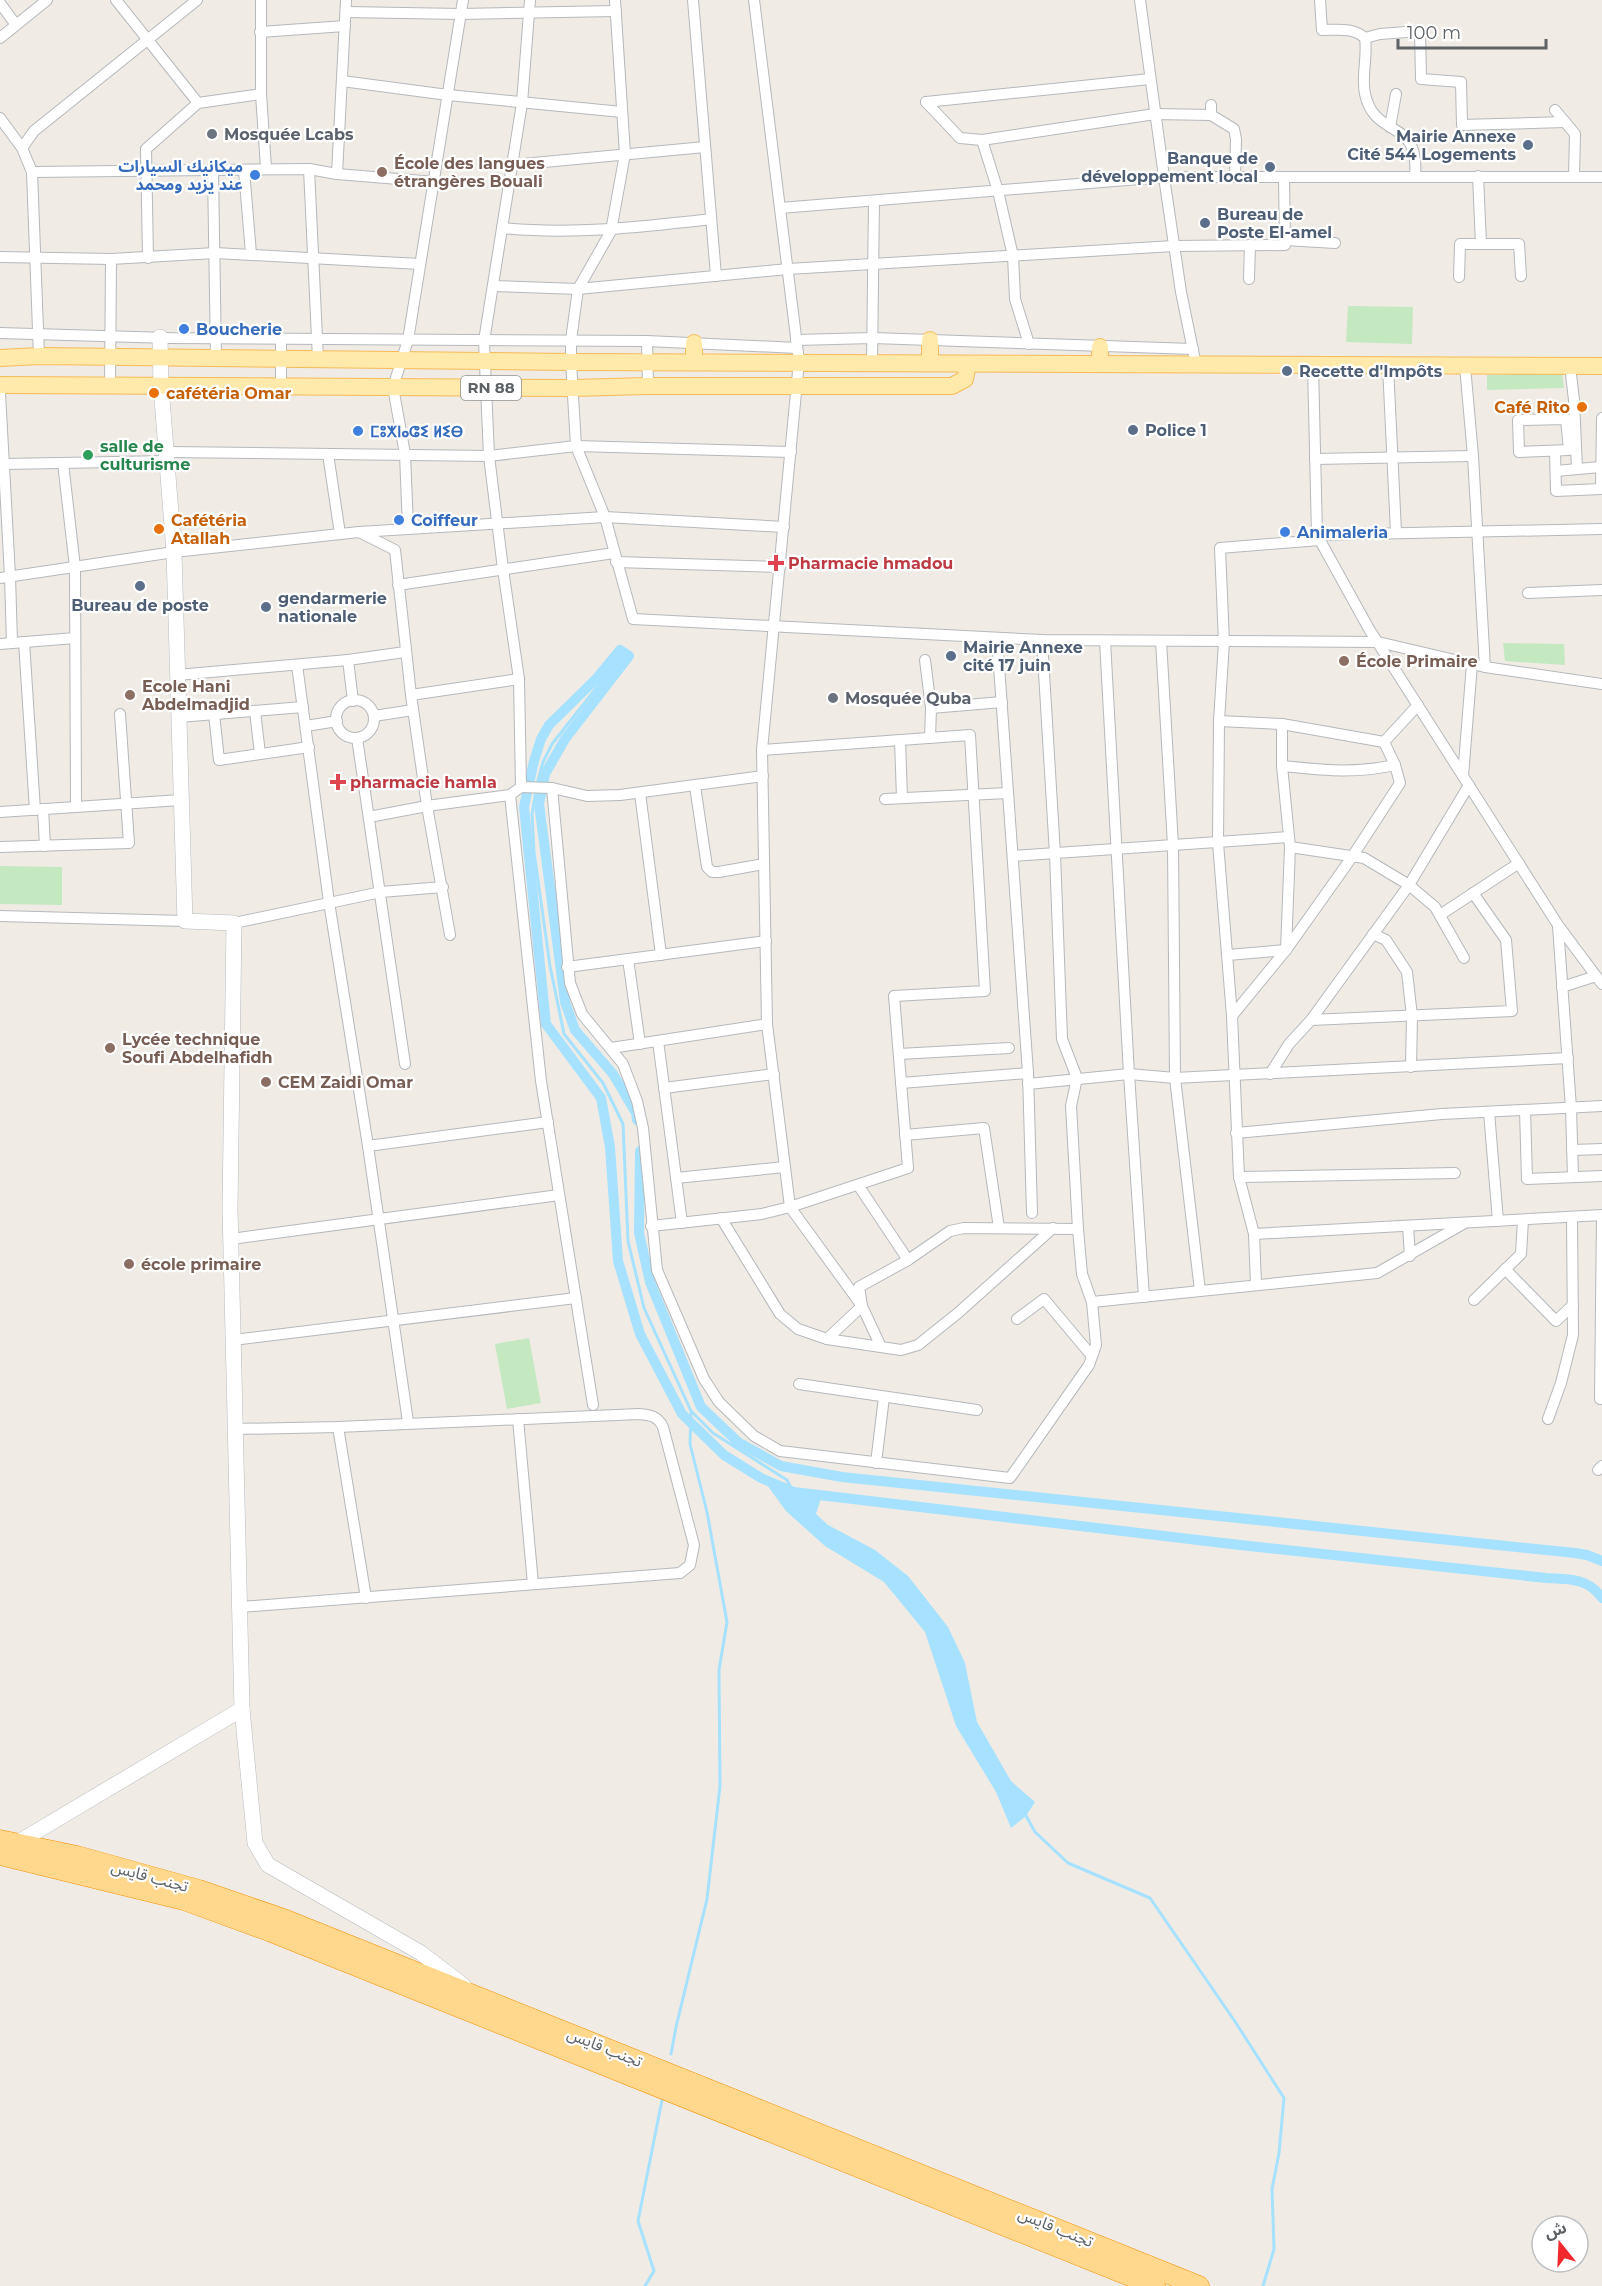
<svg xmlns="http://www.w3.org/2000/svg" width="1602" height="2286" font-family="Montserrat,'Noto Sans Arabic','Noto Sans Tifinagh',sans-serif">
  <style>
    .green { fill: #c4e8c0 }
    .water { fill: #a6e1ff }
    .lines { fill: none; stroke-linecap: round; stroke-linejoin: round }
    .stream { stroke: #a6e1ff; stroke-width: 3 }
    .canal { stroke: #a6e1ff; stroke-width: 10 }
    .street-casing { stroke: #b5b8bc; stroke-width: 12 }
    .secondary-casing { stroke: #b6bbbf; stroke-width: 16 }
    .primary-casing { stroke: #f8ba56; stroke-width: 18 }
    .highway-casing { stroke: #f59000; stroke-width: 21 }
    .street { stroke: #fff; stroke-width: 10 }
    .secondary { stroke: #fff; stroke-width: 15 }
    .primary { stroke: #ffe9ab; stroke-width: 16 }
    .highway { stroke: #ffd78d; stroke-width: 20 }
    .worship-dot { fill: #6b7280; stroke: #fff; stroke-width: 2 }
    .service-dot { fill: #5c6f8a; stroke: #fff; stroke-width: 2 }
    .education-dot { fill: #8d6e63; stroke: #fff; stroke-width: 2 }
    .shop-dot { fill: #3f7fe0; stroke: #fff; stroke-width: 2 }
    .food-dot { fill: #e8710a; stroke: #fff; stroke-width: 2 }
    .leisure-dot { fill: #2e9e5b; stroke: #fff; stroke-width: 2 }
    .health-dot { fill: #e0444e; stroke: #fff; stroke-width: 2 }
    .labels { text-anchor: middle; stroke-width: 4.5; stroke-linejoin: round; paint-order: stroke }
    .shield { fill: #fff; stroke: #8e9194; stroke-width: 1.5 }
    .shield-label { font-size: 15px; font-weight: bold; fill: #5d6266 }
    .worship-label { font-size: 16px; font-weight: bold; fill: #5b616d; stroke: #fff; text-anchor: start }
    .service-label { font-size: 16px; font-weight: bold; fill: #4e5e75; stroke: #fff; text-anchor: start }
    .education-label { font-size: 16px; font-weight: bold; fill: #785e54; stroke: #fff; text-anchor: start }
    .shop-label { font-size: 16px; font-weight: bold; fill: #366cbe; stroke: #fff; text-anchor: start }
    .food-label { font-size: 16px; font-weight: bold; fill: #c56008; stroke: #fff; text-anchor: start }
    .leisure-label { font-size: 16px; font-weight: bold; fill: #27864d; stroke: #fff; text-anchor: start }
    .health-label { font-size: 16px; font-weight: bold; fill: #be3a42; stroke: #fff; text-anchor: start }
    .street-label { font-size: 16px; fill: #5d6266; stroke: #fff }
  </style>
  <rect width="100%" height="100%" fill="#f0ece5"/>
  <g class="green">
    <polygon points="1348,306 1413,307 1412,344 1346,342"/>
    <polygon points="1562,372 1564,388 1487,390 1487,375"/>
    <polygon points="1503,643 1564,644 1565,665 1505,661"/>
    <polygon points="0,866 62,867 62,905 0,904"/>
    <polygon points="529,1338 541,1403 507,1409 495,1344"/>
  </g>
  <polygon class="water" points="762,1478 794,1492 822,1495 816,1514 828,1525 875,1550 908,1576 948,1627 965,1663 977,1722 1011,1781 1035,1802 1026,1816 1011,1828 996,1792 956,1726 925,1632 884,1582 825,1546 786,1511"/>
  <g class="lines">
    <g class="stream">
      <polyline points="537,784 543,762 552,744 621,657"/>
      <polyline points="536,790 532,814 534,852 550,966 564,1034 603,1083 623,1124 628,1241 644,1308 691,1411 713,1433 787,1480 794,1494"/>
      <polyline points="1025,1814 1035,1832 1068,1863 1150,1898 1234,2020 1284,2098 1279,2153 1272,2189 1274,2249 1263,2286"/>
      <polyline points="671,2054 676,2027 707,1899 720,1786 719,1670 727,1622 707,1512 690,1444 691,1411"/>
      <polyline points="645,2286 654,2271 638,2221 662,2100"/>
    </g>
    <g class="canal">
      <path d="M637 1120 636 1113 613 1074 575 1030 565 1002 539 804 545 774 565 739 629 656 620 650 597 678 549 725 541 739 534 761 524 807 546 1024 601 1098 610 1147 618 1261 640 1334 682 1414 724 1455 761 1478 794 1492 1240 1545 1546 1578C1569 1579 1588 1578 1602 1598"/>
      <polyline points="640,1151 639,1233 650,1282 701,1407 738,1442 781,1466 842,1477 1575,1553 1587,1555 1602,1561"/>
    </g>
    <g class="street-casing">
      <g id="street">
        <polyline points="116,0 198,103 261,94"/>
        <polyline points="261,0 261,94 266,168"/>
        <polyline points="615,0 625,154 611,231 578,289 571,340 571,362 576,446 605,517 633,619 1042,640 1378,642 1485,667 1473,456 1465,366"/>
        <polyline points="693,0 716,276"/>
        <polyline points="754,0 799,361 762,750 767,1024 790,1207 862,1306 881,1347"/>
        <polyline points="1140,0 1164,177 1602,177"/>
        <path d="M1320 0 1322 30C1337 30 1353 27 1365 38 1368 56 1361 76 1365 94 1375 140 1420 117 1415 176"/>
        <polyline points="0,3 16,25"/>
        <polyline points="346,12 461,14 616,11"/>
        <polyline points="260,32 345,26"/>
        <polyline points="0,38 47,0"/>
        <polyline points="1365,38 1380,34 1420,31 1421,79 1461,82 1462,125 1565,122"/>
        <polyline points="342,81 448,95 622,112"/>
        <polyline points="926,102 1150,79"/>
        <polyline points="926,102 960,138 982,140"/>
        <polyline points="1211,105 1211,115 1234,129 1236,139 1235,177"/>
        <polyline points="1555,110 1575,134 1574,176"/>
        <polyline points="0,118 22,148 32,172 39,356"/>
        <polyline points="1390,127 1396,94"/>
        <polyline points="22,148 34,131 197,0"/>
        <polyline points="512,165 705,147"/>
        <polyline points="309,169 318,359"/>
        <polyline points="244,170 251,254"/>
        <polyline points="213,171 216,358"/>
        <polyline points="32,172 309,169 337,174 435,182"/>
        <polyline points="337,174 346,0"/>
        <polyline points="1478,176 1481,244"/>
        <polyline points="780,208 1164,177 1181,292 1196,365"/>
        <path d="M502 228C572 235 641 227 711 219"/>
        <polyline points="1285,240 1335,243"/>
        <polyline points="0,257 111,259 215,253 420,264"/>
        <polyline points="148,258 146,149 198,103"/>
        <polyline points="1459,277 1460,244 1519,244 1521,276"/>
        <polyline points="1249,279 1250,245"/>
        <polyline points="493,286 578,289 788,269 1174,246 1285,245 1284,177"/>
        <polyline points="0,333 169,338 647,341 797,348"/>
        <polyline points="796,340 873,338 1193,349"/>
        <polyline points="647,341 648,386"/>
        <polyline points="1029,344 1015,299 1013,256 998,191 982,140 1155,114 1211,115"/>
        <polyline points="872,363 874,201"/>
        <polyline points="1313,366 1317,535 1369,629 1558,925 1602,984"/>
        <polyline points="1388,366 1396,532"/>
        <polyline points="1570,366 1574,400 1577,469"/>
        <polyline points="110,386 111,259"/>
        <polyline points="281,386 281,339"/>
        <polyline points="0,393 10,576 12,643"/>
        <polygon points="1566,419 1569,450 1519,452 1518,420"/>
        <polyline points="1555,451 1556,491 1601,489 1602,418"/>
        <polyline points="167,452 489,456 576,446 791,452"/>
        <polyline points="328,454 340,534"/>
        <polyline points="1315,459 1473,456"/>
        <polyline points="63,463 75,567 76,806"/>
        <polyline points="5,464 168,461"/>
        <polyline points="1556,471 1600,467"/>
        <polyline points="408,528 405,454 393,387 408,340 463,0"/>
        <polyline points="359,532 605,517 784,527"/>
        <polyline points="1317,535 1602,529"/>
        <polyline points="616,562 780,567"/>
        <polyline points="0,578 174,552 359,532 395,550 411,695 427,806 450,935"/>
        <polyline points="398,585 614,553"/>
        <polyline points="1528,593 1602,590"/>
        <polyline points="997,638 1028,1073 1032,1213"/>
        <polyline points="1105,641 1129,1074 1144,1297"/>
        <polyline points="1161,641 1173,845 1175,1078 1200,1291"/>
        <polyline points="24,642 35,810"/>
        <polyline points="0,644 75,638"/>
        <polyline points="348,660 405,652"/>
        <polyline points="925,660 931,708 930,738"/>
        <polyline points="297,665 329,902 368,1146 408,1422"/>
        <polyline points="1485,667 1602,684"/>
        <polyline points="177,675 348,660 353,701"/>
        <polyline points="411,695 519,679"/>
        <circle cx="355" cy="719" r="19"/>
        <polyline points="931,708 1002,702"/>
        <polyline points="255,711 260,754"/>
        <polyline points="214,714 219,760 309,747"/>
        <polyline points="374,716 413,710"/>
        <polyline points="179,717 303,707"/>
        <polyline points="1219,721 1282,724 1384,742 1395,765 1400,783 1352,857 1286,950 1232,1016"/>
        <polyline points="306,726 337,721"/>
        <polyline points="357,738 405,1064"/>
        <polyline points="900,740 902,798"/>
        <polyline points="1384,742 1418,705"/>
        <path d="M1282 766C1323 770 1354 774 1395 765"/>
        <polyline points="1463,776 1472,664"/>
        <polyline points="695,786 707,867 712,872 719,872 764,864"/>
        <polyline points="521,787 552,788 587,796 620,795 763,776"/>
        <polyline points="552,788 570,983 582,1014 623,1064 637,1101 643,1128 657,1270 704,1379 719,1402 754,1436 780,1451 1010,1478 1089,1365 1096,1345 1092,1302 1082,1274 1078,1229 1071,1106 1077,1078 1062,1039 1055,854 1042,640"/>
        <polyline points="640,793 661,955"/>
        <polyline points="510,795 541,1081 593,1405"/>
        <polyline points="885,799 1008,793"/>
        <polyline points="43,809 45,846"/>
        <polyline points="0,812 181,800"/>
        <polyline points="369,817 427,806 510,795 521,787 519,679 503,569 489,456 484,341 522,103 530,0"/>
        <polyline points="0,847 129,843 120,714"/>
        <polyline points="1290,847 1364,858 1409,885 1435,907 1464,958"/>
        <polyline points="1013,856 1289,837"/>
        <polyline points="1440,915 1519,863"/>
        <polyline points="0,916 185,921"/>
        <polyline points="234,923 381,892 443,887"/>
        <polyline points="1558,926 1571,1108 1573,1177"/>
        <polyline points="1373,934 1386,940 1407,972 1412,1016 1411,1067"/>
        <polyline points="1228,955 1286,950 1290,847 1282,766 1282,724"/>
        <polyline points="628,959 640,1044"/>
        <polyline points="567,967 766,941"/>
        <polyline points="1562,987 1596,976"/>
        <polyline points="1311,1020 1512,1011 1506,940 1473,893"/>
        <polyline points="658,1041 682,1223"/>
        <polyline points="611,1048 767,1024"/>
        <polyline points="899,1054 1009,1048"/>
        <polyline points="1270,1074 1289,1044 1311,1020 1409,885 1469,785"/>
        <polyline points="901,1083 1028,1073"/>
        <polyline points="1028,1084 1129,1074 1175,1078 1568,1058"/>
        <polyline points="664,1088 774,1074"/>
        <polyline points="1525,1110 1527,1179 1602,1176"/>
        <polyline points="1489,1112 1498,1221"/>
        <polyline points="1236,1133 1442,1114 1602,1106"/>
        <polyline points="905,1135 984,1128 999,1228"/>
        <polyline points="368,1146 548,1122"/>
        <polyline points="1572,1150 1602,1149"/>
        <polyline points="1239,1177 1455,1173"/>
        <polyline points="676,1178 785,1167"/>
        <polyline points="858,1185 908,1260"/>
        <polyline points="721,1218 780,1314 798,1329 827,1339 901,1350 918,1345 958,1313 1053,1228"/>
        <polyline points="651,1226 762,1214 790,1207 908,1168 894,996 985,991 970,735 762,750"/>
        <polyline points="1408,1226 1410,1256"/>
        <polyline points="1254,1234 1602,1215 1600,1399 1602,1399"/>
        <polyline points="231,1239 559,1195"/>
        <polyline points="1505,1269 1556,1321 1573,1305"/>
        <polyline points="1256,1284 1254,1234 1239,1177 1232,1016 1218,843 1219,721 1224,642 1220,548 1320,540"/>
        <polyline points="1474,1300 1521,1254 1523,1220"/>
        <polyline points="1092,1302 1377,1273 1463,1224"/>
        <polyline points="1017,1319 1044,1299 1091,1355"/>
        <polyline points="827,1339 862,1306 859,1287 908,1260 950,1231 964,1228 1078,1229"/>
        <polyline points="233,1340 576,1298"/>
        <polyline points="799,1384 977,1410"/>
        <polyline points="518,1419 533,1584"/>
        <polyline points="1548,1419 1561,1383 1573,1335 1572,1217"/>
        <polyline points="338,1427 366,1598"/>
        <path d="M235 1429 338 1427 639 1414C650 1415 658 1416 663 1427L694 1545 690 1565 680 1573 240 1607"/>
        <polyline points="876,1463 884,1397"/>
        <polyline points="1598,1470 1602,1466"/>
      </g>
    </g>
    <g class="secondary-casing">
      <g id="secondary">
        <polyline points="160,337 161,386 174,552 185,921 234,923 230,1208 242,1709 255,1843 268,1865 421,1953 464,1986"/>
        <polyline points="17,1843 242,1709"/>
      </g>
    </g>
    <g class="primary-casing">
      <g id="primary">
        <polyline points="930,340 930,363"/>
        <polyline points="1100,347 1100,364"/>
        <polyline points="0,358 39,356 571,362 1602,366"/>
        <polyline points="694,361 694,343"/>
        <polyline points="0,385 572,388 648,386 952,386 965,379 968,364"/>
      </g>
    </g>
    <g class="highway-casing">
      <g id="highway">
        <polyline points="0,1840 77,1856 199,1890 286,1920 1199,2286"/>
        <polyline points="0,1855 184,1900 269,1931 1155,2286"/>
      </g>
    </g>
    <use href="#street" class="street"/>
    <use href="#secondary" class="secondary"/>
    <use href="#primary" class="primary"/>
    <use href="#highway" class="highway"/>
  </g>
  <g class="worship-dot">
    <circle cx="212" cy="134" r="6"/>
    <circle cx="833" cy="698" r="6"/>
  </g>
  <g class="service-dot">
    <circle cx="1528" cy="145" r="6"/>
    <circle cx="1270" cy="167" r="6"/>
    <circle cx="1205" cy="223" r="6"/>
    <circle cx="1287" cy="371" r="6"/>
    <circle cx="1133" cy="430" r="6"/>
    <circle cx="140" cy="586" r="6"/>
    <circle cx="266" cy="607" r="6"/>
    <circle cx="951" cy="656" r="6"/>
  </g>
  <g class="education-dot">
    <circle cx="382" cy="172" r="6"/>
    <circle cx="1344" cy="661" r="6"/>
    <circle cx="130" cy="695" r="6"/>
    <circle cx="110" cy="1048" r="6"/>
    <circle cx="266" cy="1082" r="6"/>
    <circle cx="129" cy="1264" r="6"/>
  </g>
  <g class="shop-dot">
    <circle cx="255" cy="175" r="6"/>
    <circle cx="184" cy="329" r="6"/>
    <circle cx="358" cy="431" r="6"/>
    <circle cx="399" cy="520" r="6"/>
    <circle cx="1285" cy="532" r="6"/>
  </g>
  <g class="food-dot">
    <circle cx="154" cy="393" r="6"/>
    <circle cx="1582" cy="407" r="6"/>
    <circle cx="159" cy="529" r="6"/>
  </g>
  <circle class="leisure-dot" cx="88" cy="455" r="6"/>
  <g class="health-dot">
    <path d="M773 554h6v6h6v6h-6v6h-6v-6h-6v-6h6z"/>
    <path d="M335 773h6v6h6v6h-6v6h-6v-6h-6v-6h6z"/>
  </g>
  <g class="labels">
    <rect class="shield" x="461" y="376" width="60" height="24" rx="4.5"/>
    <g class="shield-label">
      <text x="491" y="393">RN 88</text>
    </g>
    <g class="worship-label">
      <text x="224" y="140">Mosquée Lcabs</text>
      <text x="845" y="704">Mosquée Quba</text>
    </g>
    <g class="service-label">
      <text x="1516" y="142" text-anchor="end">Mairie Annexe<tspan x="1516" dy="18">Cité 544 Logements</tspan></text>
      <text x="1258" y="164" text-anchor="end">Banque de<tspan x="1258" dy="18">développement local</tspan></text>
      <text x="1217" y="220">Bureau de<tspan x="1217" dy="18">Poste El-amel</tspan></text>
      <text x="1299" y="377">Recette d'Impôts</text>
      <text x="1145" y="436">Police 1</text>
      <text x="278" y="604">gendarmerie<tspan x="278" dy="18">nationale</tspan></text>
      <text x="140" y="611" text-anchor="middle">Bureau de poste</text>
      <text x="963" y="653">Mairie Annexe<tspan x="963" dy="18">cité 17 juin</tspan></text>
    </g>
    <g class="education-label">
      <text x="394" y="169">École des langues<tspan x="394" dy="18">étrangères Bouali</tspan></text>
      <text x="1356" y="667">École Primaire</text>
      <text x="142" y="692">Ecole Hani<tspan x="142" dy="18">Abdelmadjid</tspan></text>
      <text x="122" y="1045">Lycée technique<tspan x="122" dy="18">Soufi Abdelhafidh</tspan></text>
      <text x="278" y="1088">CEM Zaidi Omar</text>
      <text x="141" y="1270">école primaire</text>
    </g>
    <g class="shop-label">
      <text x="243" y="172" text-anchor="end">ميكانيك السيارات<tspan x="243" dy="18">عند يزيد ومحمد</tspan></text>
      <text x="196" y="335">Boucherie</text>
      <text x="370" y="437">ⵎⵓⵅⵏⴰⵛⵉ ⵍⵉⴱ</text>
      <text x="411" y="526">Coiffeur</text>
      <text x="1297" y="538">Animaleria</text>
    </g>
    <g class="food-label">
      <text x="166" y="399">cafétéria Omar</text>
      <text x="1570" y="413" text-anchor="end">Café Rito</text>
      <text x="171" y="526">Cafétéria<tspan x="171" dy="18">Atallah</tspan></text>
    </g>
    <g class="leisure-label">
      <text x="100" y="452">salle de<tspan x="100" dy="18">culturisme</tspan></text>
    </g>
    <g class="health-label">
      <text x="788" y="569">Pharmacie hmadou</text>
      <text x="350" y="788">pharmacie hamla</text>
    </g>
    <g class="street-label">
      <text transform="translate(150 1876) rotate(15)" y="6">تجنب قايس</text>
      <text transform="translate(605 2047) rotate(22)" y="6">تجنب قايس</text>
      <text transform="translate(1056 2227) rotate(22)" y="6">تجنب قايس</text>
    </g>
  </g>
  <g transform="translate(1560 2244) rotate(342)"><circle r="28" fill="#ffffff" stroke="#bec0c2" stroke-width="1.5"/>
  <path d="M0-4.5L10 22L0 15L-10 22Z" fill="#f1292d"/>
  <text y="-9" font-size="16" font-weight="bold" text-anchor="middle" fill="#5d6266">ش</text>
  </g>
  <path d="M1398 39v9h148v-9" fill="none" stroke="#5d6266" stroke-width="3"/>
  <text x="1407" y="39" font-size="18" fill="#5d6266" stroke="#ffffff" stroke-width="4.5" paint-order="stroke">100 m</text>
</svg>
